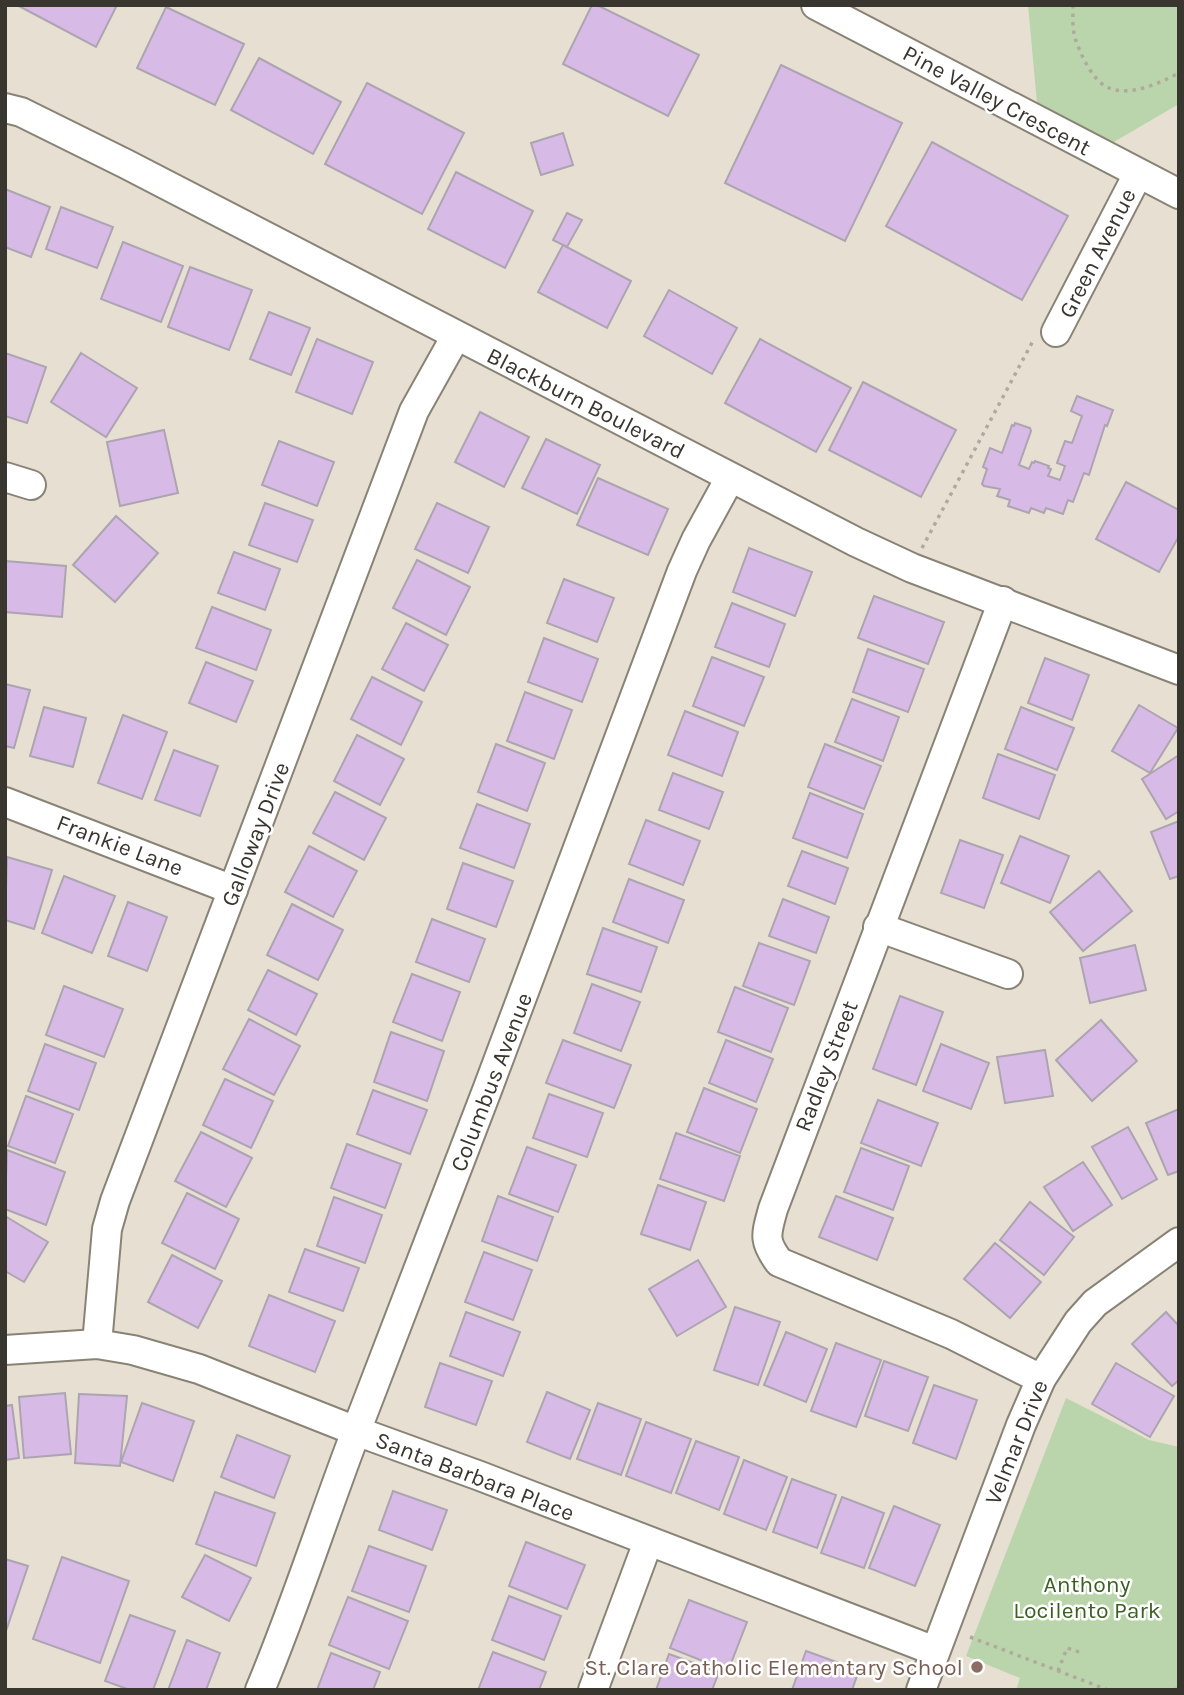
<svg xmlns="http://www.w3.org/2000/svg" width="1184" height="1695" font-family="Karla,sans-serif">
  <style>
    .green { fill: #bad5ab }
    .building { fill: #d8bae7; stroke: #aca4b1; stroke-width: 2 }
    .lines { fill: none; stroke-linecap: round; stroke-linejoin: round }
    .minor-casing { stroke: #898376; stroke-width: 32 }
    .path { stroke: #b0aa9e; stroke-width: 3.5; stroke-dasharray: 3.5 5; stroke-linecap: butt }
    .minor { stroke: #fff; stroke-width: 28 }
    .education-dot { fill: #8d6e63; stroke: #fff; stroke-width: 2.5 }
    .labels { text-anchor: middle; stroke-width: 5; stroke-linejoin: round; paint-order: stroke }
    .street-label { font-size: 23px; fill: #393630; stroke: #fff }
    .park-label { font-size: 23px; fill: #3c6022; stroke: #fff }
    .education-label { font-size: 23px; fill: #785e54; stroke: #fff; text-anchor: end }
  </style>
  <rect width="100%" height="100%" fill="#e7e0d2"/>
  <g class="green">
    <polygon points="1028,5 1179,5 1179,104 1107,146 1039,125"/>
    <polygon points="1066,1398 1149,1440 1179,1447 1179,1690 1016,1690 1020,1678 966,1656"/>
  </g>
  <g class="building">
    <polygon points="17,5 117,5 96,47"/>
    <polygon points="592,5 597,5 699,55 668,116 563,64"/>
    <polygon points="166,7 244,44 215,105 137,68"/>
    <polygon points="259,58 341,102 313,154 231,110"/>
    <polygon points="781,65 902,123 845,241 725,183"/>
    <polygon points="367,83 464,133 422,214 325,164"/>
    <polygon points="563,133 573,165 541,175 531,143"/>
    <polygon points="932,142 1068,216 1022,300 886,226"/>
    <polygon points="456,172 533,211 505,268 428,229"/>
    <polygon points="5,189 50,207 31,257 5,247"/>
    <polygon points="61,207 113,227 97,268 46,249"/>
    <polygon points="567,213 582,220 567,247 553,240"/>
    <polygon points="123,242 183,266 161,322 101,299"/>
    <polygon points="563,245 631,281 607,328 538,292"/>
    <polygon points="190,267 252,290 229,350 168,327"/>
    <polygon points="669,290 737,328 712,374 644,336"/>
    <polygon points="269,312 310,328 291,375 250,359"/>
    <polygon points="317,339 373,362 352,414 296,392"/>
    <polygon points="760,339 851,388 816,452 725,403"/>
    <polygon points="5,353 46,367 27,423 5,416"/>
    <polygon points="81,353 137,388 106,437 51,402"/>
    <polygon points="863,382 956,430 921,497 829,450"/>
    <polygon points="1077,396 1113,410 1107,426 1105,425 1089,475 1084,473 1073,502 1068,500 1063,514 1046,508 1044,513 1031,508 1029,513 1008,506 1010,500 997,496 1000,489 984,486 982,484 987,469 983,467 990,448 1002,453 1012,425 1014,426 1015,423 1030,428 1031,431 1019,465 1029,469 1032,462 1034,463 1035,461 1049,466 1048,468 1051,469 1048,476 1060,480 1065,466 1057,463 1065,441 1072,443 1082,416 1071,411"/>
    <polygon points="480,412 529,437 504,487 455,462"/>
    <polygon points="164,430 178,493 120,506 107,442"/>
    <polygon points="546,439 600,465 577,514 522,488"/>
    <polygon points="279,441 334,462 317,506 262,485"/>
    <polygon points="598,478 668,509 648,555 577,525"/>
    <polygon points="1126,482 1179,510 1179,536 1159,572 1096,539"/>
    <polygon points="265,503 313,520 297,562 249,545"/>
    <polygon points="437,503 489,527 468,573 415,549"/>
    <polygon points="116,516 158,553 115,602 73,565"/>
    <polygon points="749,548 812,572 795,616 733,592"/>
    <polygon points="234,552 280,569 265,610 218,593"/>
    <polygon points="417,560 470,587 446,635 393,608"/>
    <polygon points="5,561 66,566 62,617 5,612"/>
    <polygon points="564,579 614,598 597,642 547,623"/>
    <polygon points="874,596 944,622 928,664 858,638"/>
    <polygon points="732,603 785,624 769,667 715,647"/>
    <polygon points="212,607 271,630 256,670 196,648"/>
    <polygon points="406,623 448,645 424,691 382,669"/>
    <polygon points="544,638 598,659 582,702 528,682"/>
    <polygon points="868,649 924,669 908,712 853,692"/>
    <polygon points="712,657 764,677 744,726 693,706"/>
    <polygon points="1045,658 1089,675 1072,720 1028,703"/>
    <polygon points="206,662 253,681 236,722 189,703"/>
    <polygon points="372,677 422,702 401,745 351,719"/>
    <polygon points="5,684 30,690 14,748 5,746"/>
    <polygon points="525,692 572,710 554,759 507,741"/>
    <polygon points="852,699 899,717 883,761 835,742"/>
    <polygon points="1139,705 1178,728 1150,773 1112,751"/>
    <polygon points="44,707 86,718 73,767 30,756"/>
    <polygon points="1021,707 1074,728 1057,770 1005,749"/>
    <polygon points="685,711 738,732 722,776 668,755"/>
    <polygon points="123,715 167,732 142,799 98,783"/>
    <polygon points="357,735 404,759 380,805 334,781"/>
    <polygon points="496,744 545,763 527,811 478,792"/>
    <polygon points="825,744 881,766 864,809 808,787"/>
    <polygon points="174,750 218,766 200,816 155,800"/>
    <polygon points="998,754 1055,775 1039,819 983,798"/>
    <polygon points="1179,755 1179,811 1166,819 1142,779"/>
    <polygon points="673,773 723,792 709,829 659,810"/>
    <polygon points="335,792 386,818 364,860 313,833"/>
    <polygon points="810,793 863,814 847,858 793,838"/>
    <polygon points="477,804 530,824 514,868 460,848"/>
    <polygon points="646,820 700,841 683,885 629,864"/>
    <polygon points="1179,821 1179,876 1170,879 1151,832"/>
    <polygon points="1020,836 1069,856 1050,903 1001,883"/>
    <polygon points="960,840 1003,855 984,908 941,893"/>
    <polygon points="309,846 357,871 333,917 285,892"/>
    <polygon points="802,851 848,868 835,904 788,886"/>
    <polygon points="7,857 52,870 34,929 5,920"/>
    <polygon points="463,863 513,881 496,927 447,909"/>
    <polygon points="1099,871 1132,911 1083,951 1050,912"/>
    <polygon points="64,876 115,896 92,953 42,933"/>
    <polygon points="629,879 684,900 668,943 613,922"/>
    <polygon points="783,899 829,917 816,953 769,936"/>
    <polygon points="128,902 167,917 147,971 108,956"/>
    <polygon points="292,904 343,930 318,980 267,955"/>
    <polygon points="432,919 485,939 469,982 416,962"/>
    <polygon points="603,928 657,947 641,992 587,974"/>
    <polygon points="759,943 810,961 794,1005 743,986"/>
    <polygon points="1135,945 1146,990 1090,1003 1080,958"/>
    <polygon points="268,970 317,994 296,1035 248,1010"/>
    <polygon points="412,974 460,992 442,1041 393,1022"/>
    <polygon points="592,984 640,1002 621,1051 574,1033"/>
    <polygon points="64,986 123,1009 104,1057 46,1035"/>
    <polygon points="735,987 788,1008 771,1052 718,1032"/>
    <polygon points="900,996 943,1012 916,1085 873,1069"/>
    <polygon points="249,1019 300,1046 274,1095 223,1069"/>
    <polygon points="1101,1020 1137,1061 1092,1101 1056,1060"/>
    <polygon points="391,1032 444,1051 427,1101 374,1082"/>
    <polygon points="563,1040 631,1065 614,1108 546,1083"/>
    <polygon points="726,1040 773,1059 756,1102 709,1083"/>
    <polygon points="45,1044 96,1063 79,1110 28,1091"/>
    <polygon points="941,1044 989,1063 971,1109 923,1091"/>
    <polygon points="1045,1050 1053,1096 1005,1103 997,1057"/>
    <polygon points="225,1079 273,1101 251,1148 203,1125"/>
    <polygon points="704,1088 757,1109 740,1153 687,1132"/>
    <polygon points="373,1090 427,1110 410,1154 357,1134"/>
    <polygon points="549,1094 603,1113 587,1157 533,1138"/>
    <polygon points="26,1096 73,1114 55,1163 8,1146"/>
    <polygon points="878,1100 938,1123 921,1166 861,1143"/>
    <polygon points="1179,1109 1179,1171 1168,1175 1146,1123"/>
    <polygon points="1128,1127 1157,1179 1122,1199 1092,1147"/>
    <polygon points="201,1132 252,1158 226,1207 175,1181"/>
    <polygon points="676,1133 740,1156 724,1201 660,1179"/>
    <polygon points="347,1144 401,1164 385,1208 331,1188"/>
    <polygon points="527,1147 576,1165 558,1212 509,1194"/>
    <polygon points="861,1148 909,1166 893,1210 844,1192"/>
    <polygon points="7,1150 65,1172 46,1225 5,1209"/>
    <polygon points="1083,1162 1112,1205 1073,1231 1044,1187"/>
    <polygon points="658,1185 706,1202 690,1250 641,1234"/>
    <polygon points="187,1193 239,1219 215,1269 162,1243"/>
    <polygon points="498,1196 553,1217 537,1261 482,1241"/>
    <polygon points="836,1196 893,1218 877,1260 819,1237"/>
    <polygon points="334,1197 382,1215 365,1263 317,1246"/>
    <polygon points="1030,1202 1074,1237 1044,1275 1000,1240"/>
    <polygon points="5,1216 48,1242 24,1282 5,1271"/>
    <polygon points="995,1243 1041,1282 1010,1318 964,1279"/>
    <polygon points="305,1249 359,1268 343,1311 289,1292"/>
    <polygon points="484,1252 532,1270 513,1320 465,1302"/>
    <polygon points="172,1255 222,1281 198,1328 148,1302"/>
    <polygon points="698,1260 726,1307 677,1336 649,1289"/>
    <polygon points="269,1295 335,1321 315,1372 249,1346"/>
    <polygon points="735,1307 780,1322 758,1385 714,1370"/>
    <polygon points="466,1312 520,1332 503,1376 450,1356"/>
    <polygon points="1166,1312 1179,1326 1179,1380 1172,1386 1132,1344"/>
    <polygon points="786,1332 827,1349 806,1402 764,1385"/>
    <polygon points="836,1343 881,1360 856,1427 811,1411"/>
    <polygon points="884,1361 928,1377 908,1431 865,1416"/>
    <polygon points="440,1363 492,1381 476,1425 425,1407"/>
    <polygon points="1116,1363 1174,1396 1150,1437 1092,1404"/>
    <polygon points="934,1385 977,1400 956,1459 913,1443"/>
    <polygon points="547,1392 590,1410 570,1459 527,1442"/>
    <polygon points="65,1393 71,1454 24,1458 19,1397"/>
    <polygon points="79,1394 127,1396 120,1466 75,1463"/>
    <polygon points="142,1403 194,1421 173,1481 121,1462"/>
    <polygon points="598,1403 641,1419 621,1475 577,1459"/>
    <polygon points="12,1405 19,1458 5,1460 5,1406"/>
    <polygon points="646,1422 691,1439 671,1493 626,1476"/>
    <polygon points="237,1435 290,1456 274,1498 221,1477"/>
    <polygon points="696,1441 739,1457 719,1510 676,1493"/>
    <polygon points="744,1460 787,1477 766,1530 724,1514"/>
    <polygon points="792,1479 836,1495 817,1548 773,1532"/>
    <polygon points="393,1491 447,1510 432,1550 379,1530"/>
    <polygon points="215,1492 275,1513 256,1566 196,1544"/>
    <polygon points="842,1497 884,1513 864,1568 821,1553"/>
    <polygon points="894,1506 940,1525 915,1586 869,1568"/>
    <polygon points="526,1542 585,1565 567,1609 509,1586"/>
    <polygon points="369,1546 426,1566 409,1612 352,1591"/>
    <polygon points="205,1555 251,1578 229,1621 182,1597"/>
    <polygon points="62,1557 129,1581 100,1663 33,1639"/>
    <polygon points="5,1559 28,1566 5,1634"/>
    <polygon points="509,1596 561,1616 544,1660 492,1640"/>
    <polygon points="348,1597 408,1621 389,1669 329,1645"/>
    <polygon points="689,1600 747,1622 728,1671 670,1648"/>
    <polygon points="130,1615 175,1631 153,1690 130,1690 105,1681"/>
    <polygon points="187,1640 220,1653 206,1690 168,1690"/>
    <polygon points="806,1651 859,1670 852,1690 792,1690"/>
    <polygon points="493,1652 546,1672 539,1690 478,1690"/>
    <polygon points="331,1653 380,1672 373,1690 317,1690"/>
    <polygon points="669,1654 719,1672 712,1690 656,1690"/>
  </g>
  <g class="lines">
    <g class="minor-casing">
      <g id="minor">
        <polyline points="816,5 1179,194"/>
        <polyline points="5,108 21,112 126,164 856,542 912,568 1179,670"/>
        <polyline points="1056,332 1138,174"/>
        <polyline points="5,477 31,485"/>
        <path d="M1003 601 773 1209C766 1235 763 1240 779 1262L951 1334 1041 1379"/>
        <polyline points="5,802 233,890"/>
        <polyline points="878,927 1008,974"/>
        <polyline points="97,1344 107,1229 115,1201 414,411 456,336"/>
        <polyline points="5,1350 97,1344 133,1350 199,1369 356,1431 480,1476 935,1651"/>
        <path d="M260 1690C299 1597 328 1502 365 1408 473 1130 578 850 682 571L696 540 730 478"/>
        <polyline points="593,1690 648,1542"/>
        <polyline points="921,1690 1021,1425 1041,1379 1078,1322 1095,1303 1179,1242"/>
      </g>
    </g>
    <g class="path">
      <path d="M1073 5C1073 16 1072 27 1075 38 1080 53 1092 80 1107 87 1128 98 1160 83 1179 73"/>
      <polyline points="922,548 1034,339"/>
      <polyline points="970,1637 1108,1690"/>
      <polyline points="1058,1671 1067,1648 1082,1653"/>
      <polyline points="1175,1689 1178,1690"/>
    </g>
    <use href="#minor" class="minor"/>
  </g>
  <circle class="education-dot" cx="977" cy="1667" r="7"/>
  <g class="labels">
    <g class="street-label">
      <text transform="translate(997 100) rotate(28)" y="8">Pine Valley Crescent</text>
      <text transform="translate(1097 253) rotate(-63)" y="8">Green Avenue</text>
      <text transform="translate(586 403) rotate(27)" y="8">Blackburn Boulevard</text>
      <text transform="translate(255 834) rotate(-69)" y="8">Galloway Drive</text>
      <text transform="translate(120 845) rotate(21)" y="8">Frankie Lane</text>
      <text transform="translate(826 1066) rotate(-69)" y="8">Radley Street</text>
      <text transform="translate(491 1082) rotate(-69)" y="8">Columbus Avenue</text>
      <text transform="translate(1016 1442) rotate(-68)" y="8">Velmar Drive</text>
      <text transform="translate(475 1476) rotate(21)" y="8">Santa Barbara Place</text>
    </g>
    <g class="park-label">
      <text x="1087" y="1592">Anthony<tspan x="1087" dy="26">Locilento Park</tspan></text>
    </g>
    <g class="education-label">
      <text x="963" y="1675">St. Clare Catholic Elementary School</text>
    </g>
  </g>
  <rect width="1184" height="1695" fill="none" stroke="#393630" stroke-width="14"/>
</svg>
